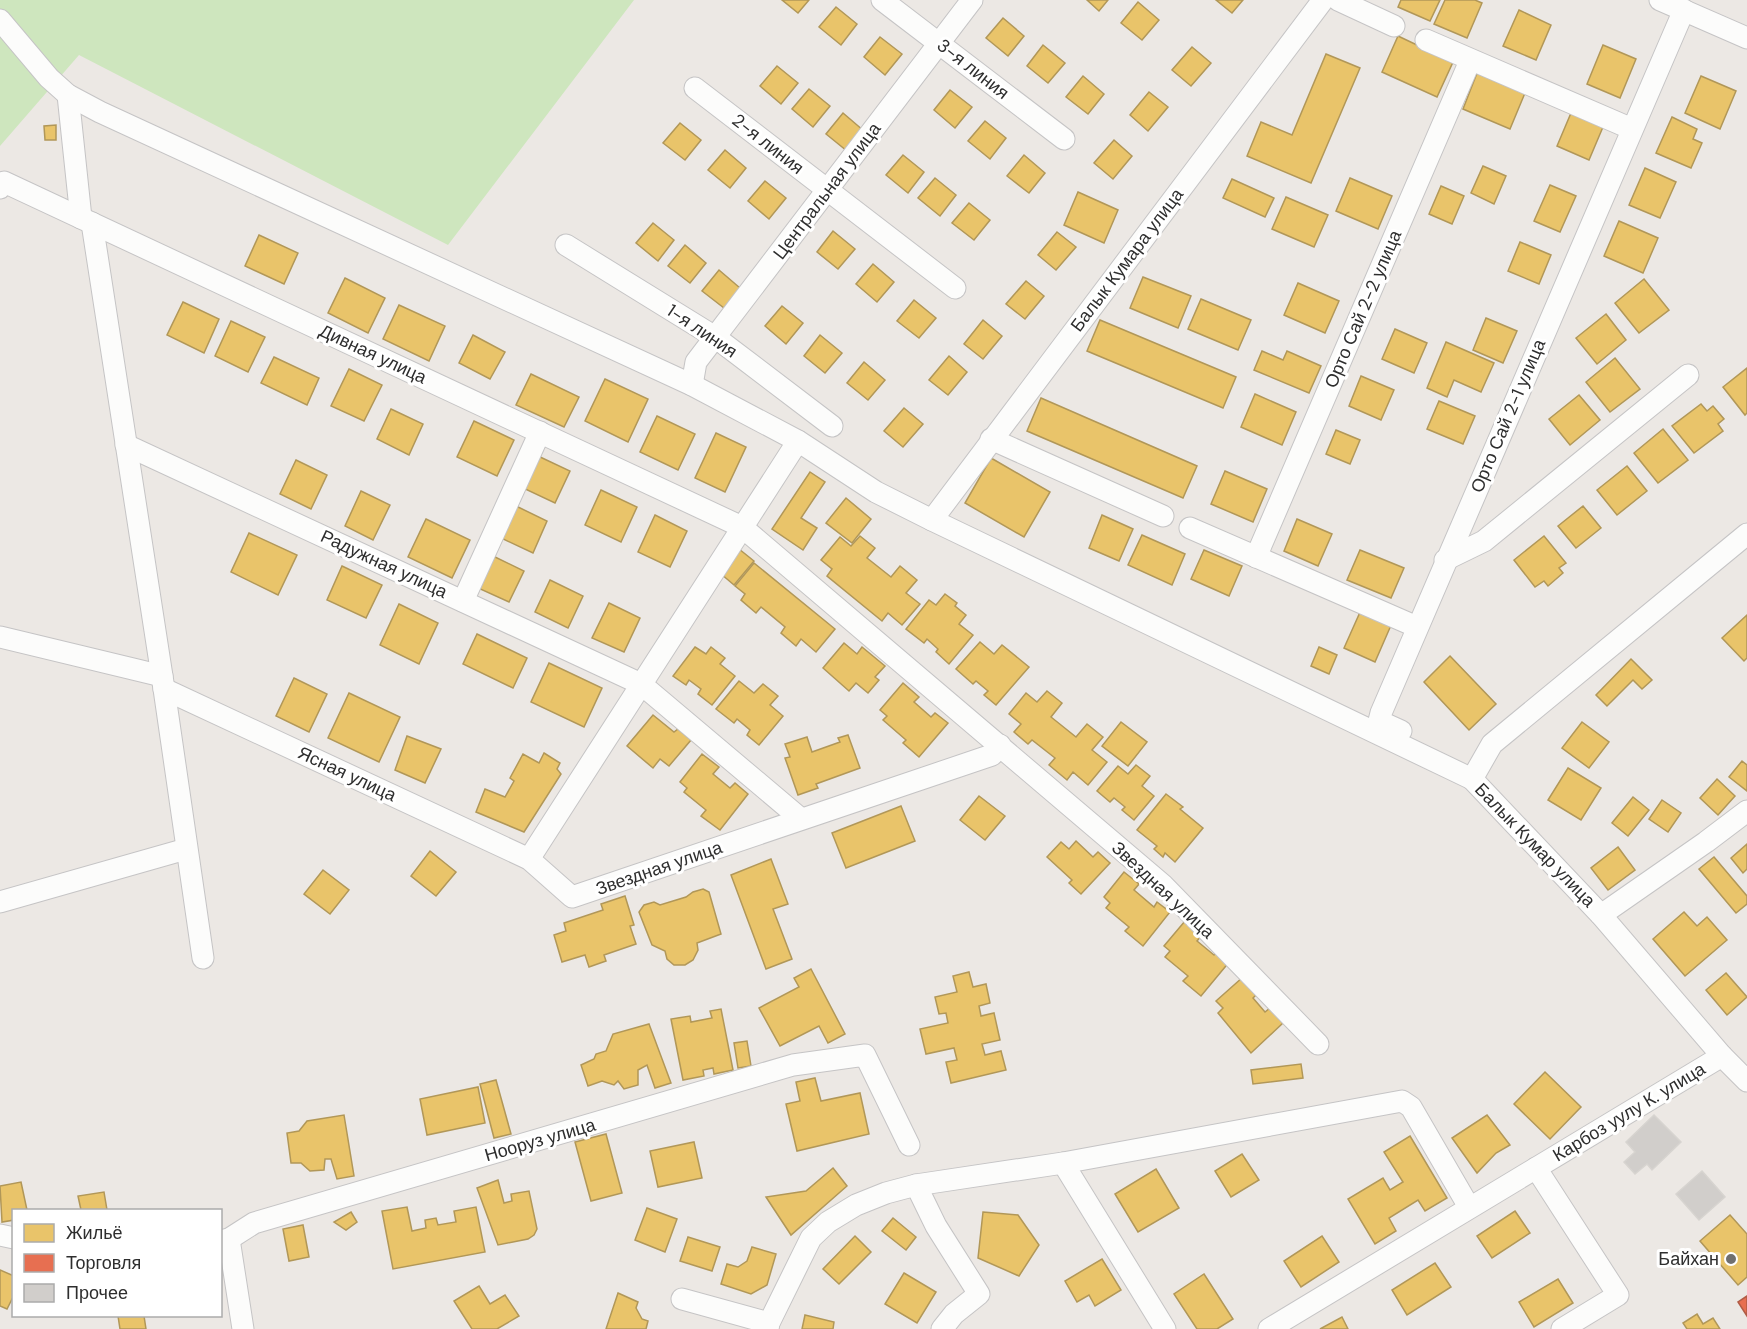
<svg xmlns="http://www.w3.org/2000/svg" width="1747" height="1329" font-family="'DM Sans',sans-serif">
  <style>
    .green { fill: #cee6be }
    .homes { fill: #e9c46a; stroke: #b19758; stroke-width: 1.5 }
    .shops { fill: #e76f51; stroke: #b05c46; stroke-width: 1.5 }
    .building { fill: #d1cecb; stroke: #d7d4d0; stroke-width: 1.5 }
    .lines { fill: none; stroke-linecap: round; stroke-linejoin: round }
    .minor-casing { stroke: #c5c4c5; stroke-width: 23 }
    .minor { stroke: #fcfcfb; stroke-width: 21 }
    .poi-dot { fill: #706f6e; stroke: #fff; stroke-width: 2 }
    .labels { text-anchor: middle; stroke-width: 6; stroke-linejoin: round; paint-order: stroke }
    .street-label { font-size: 18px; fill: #2e2e2e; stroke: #fff }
    .poi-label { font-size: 18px; fill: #2e2e2e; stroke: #fff; text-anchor: end }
  </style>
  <rect width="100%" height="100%" fill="#ece8e4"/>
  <polygon class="green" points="0,0 634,0 448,245 79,55 0,146"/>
  <g class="homes">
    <polygon points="782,0 809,0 798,13"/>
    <polygon points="1087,0 1108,0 1099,11"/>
    <polygon points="1216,0 1243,0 1232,13"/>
    <polygon points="1401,0 1440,0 1430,21 1398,7"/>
    <polygon points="1445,0 1475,0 1482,3 1467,38 1434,24"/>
    <polygon points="1138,2 1159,20 1142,40 1121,23"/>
    <polygon points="836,7 857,24 841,45 819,27"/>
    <polygon points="1519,10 1551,25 1536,60 1503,46"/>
    <polygon points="1003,18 1024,36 1008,56 986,38"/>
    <polygon points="1398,36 1453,62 1437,97 1382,72"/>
    <polygon points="880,37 902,54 885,75 864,57"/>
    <polygon points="1043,45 1065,63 1048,83 1027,66"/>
    <polygon points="1603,45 1636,59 1620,98 1587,84"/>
    <polygon points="1192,47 1211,63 1191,86 1172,70"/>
    <polygon points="1326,54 1360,68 1311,183 1247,156 1261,122 1292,135"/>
    <polygon points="777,66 798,83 781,104 760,86"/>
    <polygon points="1477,73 1525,93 1510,129 1463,109"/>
    <polygon points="1083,76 1104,94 1088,114 1066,97"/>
    <polygon points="1701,76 1736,91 1720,129 1685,113"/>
    <polygon points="809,89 830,106 813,127 792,109"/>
    <polygon points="950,90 972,107 955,128 934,110"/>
    <polygon points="1149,92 1168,107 1148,131 1130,115"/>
    <polygon points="843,113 864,131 847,151 826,134"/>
    <polygon points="1571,113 1603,127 1589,160 1557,146"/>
    <polygon points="1672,117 1697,129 1693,139 1702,143 1691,168 1656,153"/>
    <polygon points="985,121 1006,138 990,159 968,141"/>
    <polygon points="680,123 701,140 685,160 663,143"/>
    <polygon points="56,125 56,140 45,140 44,126"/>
    <polygon points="1114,140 1132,156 1113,179 1094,163"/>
    <polygon points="725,150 746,168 730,188 708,170"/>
    <polygon points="903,155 924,172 908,193 886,175"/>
    <polygon points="1024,155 1045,173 1029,193 1007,176"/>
    <polygon points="1483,166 1506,176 1494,204 1471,193"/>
    <polygon points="1645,168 1676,182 1660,218 1629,205"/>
    <polygon points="935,178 956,195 940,216 918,198"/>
    <polygon points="1350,178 1392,196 1378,229 1336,211"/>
    <polygon points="1232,179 1274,198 1265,217 1223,198"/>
    <polygon points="765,181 786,198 769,219 748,201"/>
    <polygon points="1550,185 1576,196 1560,232 1534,221"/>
    <polygon points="1441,186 1464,196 1452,224 1429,214"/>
    <polygon points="1078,192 1118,210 1104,243 1064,225"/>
    <polygon points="1286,197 1328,215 1314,247 1272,229"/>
    <polygon points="969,203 990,220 974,240 952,223"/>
    <polygon points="1619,221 1658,238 1643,273 1604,256"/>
    <polygon points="653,223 674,240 658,261 636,243"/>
    <polygon points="833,231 855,249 838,269 817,252"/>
    <polygon points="1057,232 1076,247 1056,270 1038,255"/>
    <polygon points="259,235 298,253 284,284 245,266"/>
    <polygon points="1520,242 1551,255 1539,284 1508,271"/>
    <polygon points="685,245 706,263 690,283 668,266"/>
    <polygon points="873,264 894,282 877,302 856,284"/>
    <polygon points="719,270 740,288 724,308 702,291"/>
    <polygon points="1143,277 1191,296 1178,328 1130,308"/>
    <polygon points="345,278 385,298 368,333 328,313"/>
    <polygon points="1644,279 1669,310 1639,333 1615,303"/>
    <polygon points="1026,281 1044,296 1025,319 1006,304"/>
    <polygon points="1298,283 1339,301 1325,333 1284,315"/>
    <polygon points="1201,299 1251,320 1238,350 1188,329"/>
    <polygon points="914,300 936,318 919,338 897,321"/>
    <polygon points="183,302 219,319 204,353 167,335"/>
    <polygon points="399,305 445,326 429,361 383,339"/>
    <polygon points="782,306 803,323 786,344 765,326"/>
    <polygon points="1606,314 1626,340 1597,364 1576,338"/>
    <polygon points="1486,318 1517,331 1503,363 1473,350"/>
    <polygon points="983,320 1002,336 983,359 964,344"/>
    <polygon points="1100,320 1236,377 1223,408 1087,351"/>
    <polygon points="231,321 265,337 248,372 215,356"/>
    <polygon points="1395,329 1427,343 1414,373 1382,359"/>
    <polygon points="473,335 505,352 490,379 459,363"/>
    <polygon points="820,335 842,353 825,373 804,356"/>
    <polygon points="1446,342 1494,363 1481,392 1454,380 1447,397 1427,388"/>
    <polygon points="1262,351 1283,360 1287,351 1321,366 1309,393 1254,370"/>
    <polygon points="949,356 967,372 948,395 929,380"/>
    <polygon points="274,357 319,378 307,405 261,383"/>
    <polygon points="1615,358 1640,389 1610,412 1586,382"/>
    <polygon points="864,362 885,380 868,400 847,383"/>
    <polygon points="1747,368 1747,413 1745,415 1723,387"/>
    <polygon points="349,369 382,385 364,421 331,406"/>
    <polygon points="531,374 579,397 564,427 516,405"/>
    <polygon points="1361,376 1394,390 1381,420 1349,406"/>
    <polygon points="605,379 648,399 628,442 585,421"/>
    <polygon points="1255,394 1296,412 1282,445 1241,427"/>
    <polygon points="1579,395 1600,420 1570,445 1549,419"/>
    <polygon points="1041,398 1197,466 1183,498 1027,431"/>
    <polygon points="1439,401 1475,416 1463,444 1427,429"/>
    <polygon points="1701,404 1707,411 1713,406 1724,419 1718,424 1723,431 1694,453 1672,426"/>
    <polygon points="904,408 923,424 903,447 884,431"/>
    <polygon points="391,409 423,424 409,455 377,439"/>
    <polygon points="657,416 695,434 678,470 640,452"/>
    <polygon points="474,421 514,440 497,476 457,457"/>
    <polygon points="1663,429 1688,460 1658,483 1634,453"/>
    <polygon points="1336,430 1360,440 1350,464 1326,454"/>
    <polygon points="716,433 746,447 725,492 695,478"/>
    <polygon points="538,456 570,471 555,503 523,488"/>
    <polygon points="991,458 1050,492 1024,537 965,503"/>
    <polygon points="296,460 327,475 311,509 280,494"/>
    <polygon points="1627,466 1647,491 1617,515 1597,490"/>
    <polygon points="1225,471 1267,489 1253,522 1211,504"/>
    <polygon points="810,472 825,482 801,518 817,528 803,550 772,529"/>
    <polygon points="601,490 637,507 621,542 585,525"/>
    <polygon points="361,491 390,505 373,540 345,526"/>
    <polygon points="846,498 871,519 852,543 826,523"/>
    <polygon points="516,506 547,521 533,553 501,538"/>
    <polygon points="1583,506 1601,528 1576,548 1558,526"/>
    <polygon points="655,515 687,531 670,567 638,552"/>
    <polygon points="1102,515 1133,529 1119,561 1089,548"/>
    <polygon points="426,519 470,540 452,578 408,557"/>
    <polygon points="1297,519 1332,534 1318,566 1284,551"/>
    <polygon points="249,533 297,555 278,595 231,572"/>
    <polygon points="1142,535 1185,554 1172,585 1128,565"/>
    <polygon points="860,536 875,548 867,558 891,577 900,566 917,580 906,593 920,604 902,625 888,613 882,621 827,576 832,569 821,560 840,537 851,546"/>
    <polygon points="1544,536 1566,563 1559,568 1563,573 1548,586 1544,581 1535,587 1514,560"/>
    <polygon points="734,545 754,561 734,585 714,568"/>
    <polygon points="1204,550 1242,566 1229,596 1191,579"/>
    <polygon points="1360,550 1404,568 1391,598 1347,580"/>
    <polygon points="493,556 524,571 509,602 478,588"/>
    <polygon points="754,563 835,629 816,652 801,639 796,646 781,633 785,627 761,607 756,613 741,600 745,594 735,586"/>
    <polygon points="342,566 382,585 366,618 327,600"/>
    <polygon points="550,580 583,596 568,628 535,612"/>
    <polygon points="945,594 957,603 955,606 966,615 959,624 973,635 949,664 936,652 938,649 927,639 924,643 906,629 929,600 936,605"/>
    <polygon points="609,603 640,618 624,652 592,638"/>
    <polygon points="399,604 438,623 419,664 380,645"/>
    <polygon points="1361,610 1392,623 1375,662 1344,648"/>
    <polygon points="1747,615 1747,658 1744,661 1722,638"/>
    <polygon points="477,634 527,658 513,688 463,664"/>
    <polygon points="980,642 994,654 1002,645 1029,667 996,705 984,695 988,691 976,681 973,684 956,669"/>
    <polygon points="844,643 857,654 862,647 885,666 875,677 879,680 868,693 856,683 849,691 823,668"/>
    <polygon points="695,647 706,654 711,647 725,658 720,664 735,676 712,705 698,694 701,689 689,680 686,685 673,676"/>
    <polygon points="1319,647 1337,655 1329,674 1311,666"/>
    <polygon points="1450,656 1496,704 1469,730 1424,682"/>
    <polygon points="1631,659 1652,680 1642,689 1633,680 1607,706 1596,695"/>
    <polygon points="549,663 602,688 584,727 531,702"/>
    <polygon points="294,678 327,694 309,732 276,716"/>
    <polygon points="739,681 754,693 763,684 778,696 770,705 783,716 759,745 747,735 750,730 737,719 734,723 716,709"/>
    <polygon points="903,683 919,697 914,702 931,717 935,713 948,723 919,757 903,743 906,740 883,720 887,716 880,710"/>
    <polygon points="1047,691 1062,703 1051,717 1076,737 1087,724 1103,737 1092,750 1107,762 1088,785 1073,772 1067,780 1049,765 1055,758 1032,740 1028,744 1014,732 1021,724 1009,714 1026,693 1037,702"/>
    <polygon points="349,693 400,717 379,762 328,738"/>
    <polygon points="653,715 674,732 678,729 691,740 669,766 660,759 653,768 627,746"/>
    <polygon points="1121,722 1147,742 1128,766 1102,746"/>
    <polygon points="1582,722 1609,742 1589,768 1562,748"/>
    <polygon points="848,735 860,768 816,784 818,788 798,795 785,758 790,757 785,744 807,737 812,752 840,742 838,738"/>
    <polygon points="407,736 441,749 425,783 395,770"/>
    <polygon points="544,753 560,763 557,769 561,774 524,832 476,812 485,789 505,797 514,781 510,778 523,754 539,763"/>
    <polygon points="702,754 719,767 713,774 730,788 735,783 748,794 720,830 701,816 706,810 684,792 687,788 680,782"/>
    <polygon points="1742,761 1747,765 1747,791 1729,777"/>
    <polygon points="1136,765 1150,776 1142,786 1154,796 1134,820 1122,810 1125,807 1114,798 1110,802 1097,791 1118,766 1128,774"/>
    <polygon points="1568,768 1601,788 1581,820 1548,800"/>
    <polygon points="1717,779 1735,796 1718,815 1700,798"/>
    <polygon points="1166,794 1183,807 1180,809 1203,828 1175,862 1165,853 1163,857 1154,849 1157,846 1137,830"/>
    <polygon points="979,796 1005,816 985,840 960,820"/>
    <polygon points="1633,797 1649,810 1628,836 1612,823"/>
    <polygon points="1662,800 1681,813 1668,832 1649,819"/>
    <polygon points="901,806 915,841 846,868 832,833"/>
    <polygon points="1076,841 1093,857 1098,852 1110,863 1081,894 1069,883 1072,880 1047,857 1061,842 1069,849"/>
    <polygon points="1747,844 1747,869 1743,873 1731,858"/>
    <polygon points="1618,847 1635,870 1608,890 1591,868"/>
    <polygon points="430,851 456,872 436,896 411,876"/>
    <polygon points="1714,857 1747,896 1747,904 1736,913 1699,869"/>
    <polygon points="771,859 788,904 773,909 792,959 766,969 731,875"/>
    <polygon points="323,870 349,890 330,914 304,894"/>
    <polygon points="1124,872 1139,884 1134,890 1154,907 1157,902 1170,912 1143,946 1125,931 1129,927 1106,908 1110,903 1104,897"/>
    <polygon points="703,889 709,892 721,934 697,943 698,950 693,960 685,965 674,965 667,959 665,951 652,945 639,912 644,905 654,902 660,905 686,897 693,892"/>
    <polygon points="625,896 634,925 630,926 636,944 604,955 606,961 589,967 585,955 562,962 554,935 566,931 564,923 603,910 601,904"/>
    <polygon points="1684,912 1697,926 1707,917 1727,940 1685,976 1653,939"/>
    <polygon points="1185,921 1202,935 1197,941 1214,955 1218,950 1230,961 1201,996 1183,981 1188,976 1165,957 1170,951 1164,946"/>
    <polygon points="811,969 845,1034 828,1043 819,1026 780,1046 759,1008 799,987 794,978"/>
    <polygon points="969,972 973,987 986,984 990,1003 979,1006 981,1016 994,1013 1000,1040 982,1044 985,1055 1001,1051 1006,1070 951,1083 946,1062 957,1060 954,1048 926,1054 920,1029 948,1023 946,1013 939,1014 935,997 957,992 953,976"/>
    <polygon points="1726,973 1747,997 1727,1015 1706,990"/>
    <polygon points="1243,977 1258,993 1253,998 1265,1012 1270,1008 1283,1023 1251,1053 1218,1013 1223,1008 1216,1001"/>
    <polygon points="721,1009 733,1070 714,1074 713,1068 703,1070 704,1076 683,1080 671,1019 690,1016 691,1022 712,1018 710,1011"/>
    <polygon points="649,1024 671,1083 655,1088 647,1065 638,1070 638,1085 624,1089 618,1081 614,1085 602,1081 588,1086 581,1065 594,1059 596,1054 606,1051 613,1034"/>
    <polygon points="747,1041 751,1066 738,1068 734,1043"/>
    <polygon points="1301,1064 1303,1078 1253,1084 1251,1070"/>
    <polygon points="1545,1072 1581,1107 1550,1139 1514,1104"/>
    <polygon points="815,1078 821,1101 860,1093 869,1134 797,1151 786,1104 800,1101 796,1082"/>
    <polygon points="496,1080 511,1134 494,1138 480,1084"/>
    <polygon points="478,1087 485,1123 427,1135 420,1099"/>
    <polygon points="344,1115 354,1176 337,1179 331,1159 325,1159 324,1170 310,1171 301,1163 291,1163 287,1133 299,1131 307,1121"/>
    <polygon points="1487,1115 1510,1145 1496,1153 1477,1173 1452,1138"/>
    <polygon points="606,1134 622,1193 591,1201 575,1142"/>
    <polygon points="1410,1136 1447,1198 1425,1211 1418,1200 1389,1218 1396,1231 1375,1244 1348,1199 1383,1178 1390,1190 1403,1182 1384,1152"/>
    <polygon points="694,1142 702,1178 658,1187 650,1151"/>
    <polygon points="1242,1154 1259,1180 1231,1197 1215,1171"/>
    <polygon points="833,1168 847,1186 791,1235 766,1197 806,1191"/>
    <polygon points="1156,1169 1179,1208 1138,1232 1115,1194"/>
    <polygon points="498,1180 504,1203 512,1201 511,1194 529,1191 537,1229 534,1235 528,1239 498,1245 477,1188"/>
    <polygon points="21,1182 27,1210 14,1210 14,1220 2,1222 0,1186"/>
    <polygon points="104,1192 107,1210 81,1210 78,1196"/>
    <polygon points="407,1207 412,1231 426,1228 425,1220 436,1218 438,1225 456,1222 454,1211 476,1207 485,1252 393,1269 382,1211"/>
    <polygon points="647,1208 677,1219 665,1252 635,1240"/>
    <polygon points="1515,1211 1530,1233 1492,1258 1477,1236"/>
    <polygon points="351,1212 357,1222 346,1230 334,1222"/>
    <polygon points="983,1212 1018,1215 1039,1245 1019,1276 978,1258"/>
    <polygon points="1730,1215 1747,1234 1747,1277 1738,1285 1700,1241"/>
    <polygon points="893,1218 916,1237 906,1250 882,1231"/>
    <polygon points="303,1225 309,1257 289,1261 283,1229"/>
    <polygon points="855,1236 871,1252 839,1284 823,1269"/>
    <polygon points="1322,1236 1339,1262 1301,1287 1284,1261"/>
    <polygon points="688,1237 720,1247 712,1271 680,1261"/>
    <polygon points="752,1247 776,1254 767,1285 751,1294 721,1284 727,1264 738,1267 747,1261"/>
    <polygon points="1102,1259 1121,1290 1095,1306 1089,1295 1077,1302 1065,1281"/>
    <polygon points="1435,1263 1451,1287 1407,1315 1392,1290"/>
    <polygon points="0,1270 14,1276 14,1295 7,1309 0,1306"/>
    <polygon points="904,1273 936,1292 917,1323 885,1304"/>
    <polygon points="1204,1274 1233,1319 1217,1329 1197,1329 1174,1294"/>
    <polygon points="1558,1279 1573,1303 1534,1327 1519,1302"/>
    <polygon points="479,1286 490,1304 505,1295 519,1316 497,1329 472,1329 454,1301"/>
    <polygon points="618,1293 638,1302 636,1308 642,1319 648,1321 646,1329 606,1329"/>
    <polygon points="1697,1314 1703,1324 1713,1318 1720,1329 1687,1329 1683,1323"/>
    <polygon points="805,1315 834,1322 833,1329 802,1329"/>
    <polygon points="118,1316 144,1316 146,1329 120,1329"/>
    <polygon points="1342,1317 1348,1329 1320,1329"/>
  </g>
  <polygon class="shops" points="1747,1296 1747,1316 1738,1302"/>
  <g class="building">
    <polygon points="1654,1115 1681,1142 1652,1170 1647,1164 1635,1174 1624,1162 1635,1152 1626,1142"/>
    <polygon points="1702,1171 1725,1197 1699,1220 1676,1194"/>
  </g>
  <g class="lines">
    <g class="minor-casing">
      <g id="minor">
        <polyline points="882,0 1064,139"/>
        <polyline points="1338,0 1394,26"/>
        <polyline points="1660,0 1747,38"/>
        <polyline points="0,20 49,78 68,95 100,112 692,385 798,441 876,492 932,520 1472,779"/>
        <polyline points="1426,40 1632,129"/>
        <polyline points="695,88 955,288"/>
        <polyline points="68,95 81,218"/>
        <polyline points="0,188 4,182 742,527 1163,885 1318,1044"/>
        <polyline points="92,223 164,689 203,958"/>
        <polyline points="566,245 715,337 832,426"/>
        <polyline points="692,385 696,362 972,0"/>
        <polyline points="991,439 1163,516"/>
        <polyline points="126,445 641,684 801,819"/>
        <polyline points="932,520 1323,0"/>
        <polyline points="1190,528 1417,627"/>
        <polyline points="1747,534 1492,744 1472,779 1601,915 1722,1056 1747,1081"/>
        <polyline points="1256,557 1470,61"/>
        <polyline points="1445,560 1484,541 1688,375"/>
        <polyline points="463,601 540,432"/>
        <polyline points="0,637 162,676"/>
        <polyline points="164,689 529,859 572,897 992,755 1000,745"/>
        <polyline points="1401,731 1379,721 1381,713 1684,10"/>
        <polyline points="529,859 798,441"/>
        <polyline points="0,902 186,849"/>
        <polyline points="1601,915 1706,842 1747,811"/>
        <polyline points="1063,1163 1165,1329"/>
        <polyline points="1536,1168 1618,1295 1562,1329"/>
        <polyline points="916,1185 936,1226 979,1294 954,1314 942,1329"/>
        <polyline points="0,1235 14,1238"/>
        <polyline points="229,1239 243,1329"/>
        <polyline points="220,1241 229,1239 254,1223 793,1065 865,1055 909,1145"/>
        <polyline points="682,1299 769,1323"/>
        <polyline points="768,1329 769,1323 811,1238 828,1222 856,1205 886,1193 916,1185 1063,1163 1402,1101 1411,1107 1469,1207"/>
        <polyline points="1269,1329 1722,1056"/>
      </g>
    </g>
    <use href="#minor" class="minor"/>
  </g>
  <circle class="poi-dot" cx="1731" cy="1259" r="6"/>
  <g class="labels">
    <g class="street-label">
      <text transform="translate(973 69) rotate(38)" y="6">3-я линия</text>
      <text transform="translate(768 144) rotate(38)" y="6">2-я линия</text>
      <text transform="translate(827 191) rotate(-53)" y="6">Центральная улица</text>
      <text transform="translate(1127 260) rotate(-53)" y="6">Балык Кумара улица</text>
      <text transform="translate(1363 309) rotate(-67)" y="6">Орто Сай 2-2 улица</text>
      <text transform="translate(702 331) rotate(34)" y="6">1-я линия</text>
      <text transform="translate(373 354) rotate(25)" y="6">Дивная улица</text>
      <text transform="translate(1508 416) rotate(-67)" y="6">Орто Сай 2-1 улица</text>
      <text transform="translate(384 564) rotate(25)" y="6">Радужная улица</text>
      <text transform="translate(347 774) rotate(25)" y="6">Ясная улица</text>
      <text transform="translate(1535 845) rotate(46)" y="6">Балык Кумар улица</text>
      <text transform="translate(659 868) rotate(-19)" y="6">Звездная улица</text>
      <text transform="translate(1163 890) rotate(43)" y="6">Звездная улица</text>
      <text transform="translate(1629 1112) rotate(-31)" y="6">Карбоз уулу К. улица</text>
      <text transform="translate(540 1140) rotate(-16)" y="6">Нооруз улица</text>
    </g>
    <g class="poi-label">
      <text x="1719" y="1265">Байхан</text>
    </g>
  </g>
  <rect x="12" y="1209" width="210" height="108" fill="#ffffff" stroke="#ababab" stroke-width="1.5"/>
  <rect x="24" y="1224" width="30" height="18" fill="#e9c46a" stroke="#ababab" stroke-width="1.5"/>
  <text x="66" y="1239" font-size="18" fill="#2e2e2e">Жильё</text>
  <rect x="24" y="1254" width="30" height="18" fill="#e76f51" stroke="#ababab" stroke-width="1.5"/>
  <text x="66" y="1269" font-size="18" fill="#2e2e2e">Торговля</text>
  <rect x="24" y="1284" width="30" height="18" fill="#d1cecb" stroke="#ababab" stroke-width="1.5"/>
  <text x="66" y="1299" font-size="18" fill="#2e2e2e">Прочее</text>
</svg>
